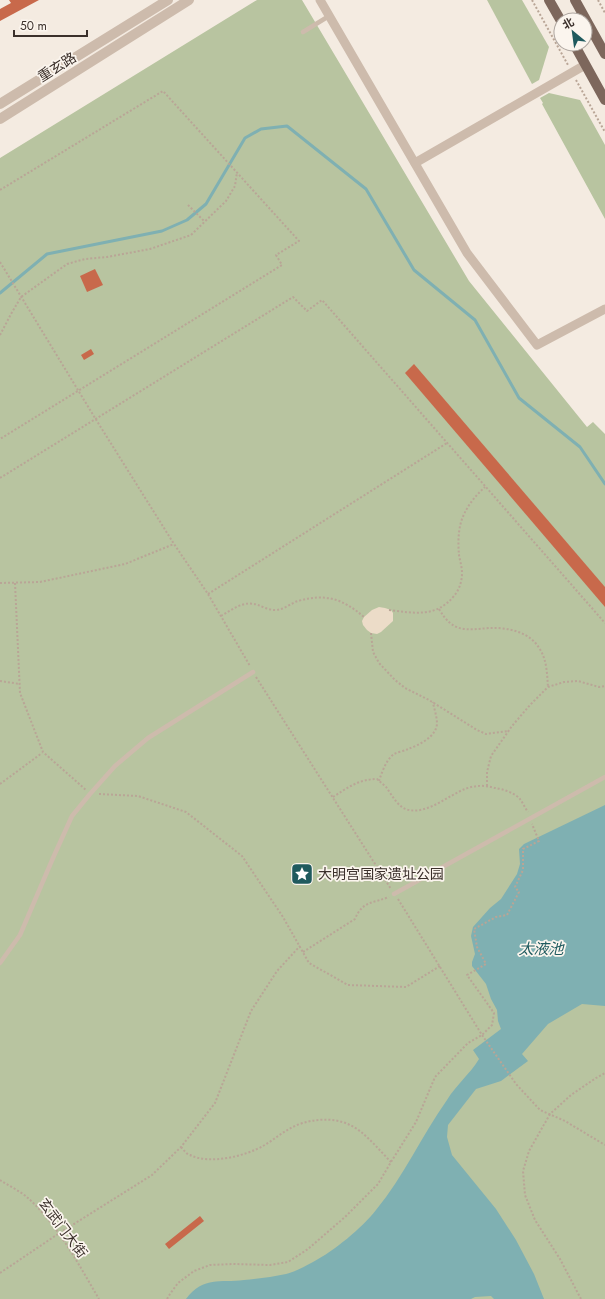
<svg xmlns="http://www.w3.org/2000/svg" width="605" height="1299" font-family="Jost,'Noto Sans SC',sans-serif">
  <style>
    .green { fill: #b8c4a0 }
    .plaza { fill: #ecdcc8 }
    .water { fill: #7fb0b2 }
    .lines { fill: none; stroke-linecap: round; stroke-linejoin: round }
    .stream { stroke: #7fb0b2; stroke-width: 3 }
    .building { fill: #c8694b }
    .path { stroke: #b9a596; stroke-width: 2; stroke-dasharray: 2 2; stroke-linecap: butt }
    .service { stroke: #cdbbac; stroke-width: 4.5 }
    .minor { stroke: #cdbbac; stroke-width: 9 }
    .tertiary { stroke: #cdbbac; stroke-width: 10 }
    .primary { stroke: #7d675c; stroke-width: 10 }
    .labels { text-anchor: middle; stroke-width: 3.5; stroke-linejoin: round; paint-order: stroke }
    .street-label { font-size: 14px; fill: #3b302b; stroke: #fbf5ee }
    .poi-label { font-size: 14px; fill: #3b302b; stroke: #fbf5ee; text-anchor: start }
    .water-label { font-size: 15px; font-style: italic; fill: #1f5a5e; stroke: #fbf5ee }
  </style>
  <rect width="100%" height="100%" fill="#f4ebe1"/>
  <g class="green">
    <polygon points="257,0 302,0 469,281 587,427 593,422 605,434 605,1299 0,1299 0,158"/>
    <polygon points="487,0 522,0 549,47 539,80 532,84"/>
    <polygon points="549,93 580,100 605,145 605,219 542,104 543,103 540,98"/>
  </g>
  <polygon class="plaza" points="379,607 385,608 391,610 393,613 393,621 381,632 377,634 371,633 367,630 363,625 362,621 364,617 372,610"/>
  <path class="water" d="M605 805V1006L582 1004 548 1024 522 1054 528 1061 501 1081 476 1089 448 1125 447 1137 452 1155 496 1209 516 1240 534 1274 544 1299H494L491 1296 475 1297 471 1299H186C203 1276 220 1283 244 1280 257 1279 272 1277 286 1274 295 1272 305 1266 313 1262 334 1251 362 1228 376 1210 404 1176 422 1135 447 1100 456 1085 470 1074 479 1059L473 1050 501 1029 498 1021 497 1010 491 999 486 984 472 966V962L475 954 471 936 473 927 490 908 501 899 517 874 520 864 519 849 524 844Z"/>
  <g class="lines">
    <polyline class="stream" points="0,293 47,254 162,231 187,220 206,204 245,138 261,129 287,126 366,189 414,270 475,320 519,398 580,447 605,484"/>
  </g>
  <g class="building">
    <polygon points="9,0 39,0 0,21 0,9 11,3"/>
    <polygon points="95,269 103,285 87,292 80,276"/>
    <polygon points="91,349 94,354 84,360 81,355"/>
    <polygon points="414,364 605,587 605,607 405,373"/>
    <polygon points="200,1216 204,1221 169,1249 165,1244"/>
  </g>
  <g class="lines">
    <g class="path">
      <polyline points="532,0 568,65"/>
      <polyline points="598,0 605,13"/>
      <polyline points="576,80 605,132"/>
      <polyline points="0,190 163,91 299,241 276,255 282,265 0,439"/>
      <polyline points="188,205 205,222"/>
      <polyline points="0,262 95,418 174,544 208,594 250,666"/>
      <polyline points="0,335 11,314 21,297 67,264 85,259 107,257 150,249 191,235 226,201 235,186 237,172"/>
      <polyline points="0,478 293,297 307,311 322,300 605,623"/>
      <polyline points="0,583 40,582 125,564 174,544"/>
      <polyline points="15,583 20,693 43,752 86,790"/>
      <polyline points="208,594 447,443"/>
      <path d="M439 609C453 633 465 630 489 628 507 627 530 632 539 648 547 659 547 674 548 687"/>
      <path d="M389 610C414 613 436 618 454 596 459 590 462 582 462 573 462 567 460 561 459 555 458 544 458 530 462 519 467 506 475 496 485 487"/>
      <path d="M221 616C233 609 244 600 258 605 263 607 269 610 275 610 284 610 291 603 298 601 326 593 343 599 364 617"/>
      <polyline points="371,633 373,652 379,663 395,680 405,688 429,700 477,730 486,734 508,731"/>
      <polyline points="256,677 391,889"/>
      <polyline points="0,681 20,684"/>
      <path d="M379 781C382 772 386 760 394 754 398 752 404 751 408 749 419 745 436 737 437 724 437 716 434 709 433 702"/>
      <polyline points="0,784 42,753"/>
      <polyline points="487,786 487,772 491,756 512,726 530,705 548,687 564,682 578,681 599,687 605,686"/>
      <polyline points="99,794 138,796 186,812 242,856 283,917 309,963 348,985 406,987 440,966"/>
      <path d="M333 797C347 788 359 779 377 779 380 782 383 784 386 787 392 795 398 808 409 810 428 814 449 795 465 789 475 785 485 785 495 788 503 789 515 793 520 799 523 803 525 808 528 812"/>
      <polyline points="398,899 482,1035 516,1084 540,1110 565,1121 605,1145"/>
      <path d="M303 952 355 919C362 901 374 903 389 897"/>
      <path d="M181 1147C184 1150 186 1154 190 1155 210 1165 245 1156 263 1146 272 1141 280 1134 289 1129 306 1119 332 1116 350 1125 365 1132 379 1150 391 1162"/>
      <path d="M0 1180C9 1186 20 1191 28 1198 58 1225 79 1265 99 1299"/>
      <polyline points="0,1273 58,1234 152,1175 181,1147 215,1103 251,1011 277,971 300,946"/>
      <polyline points="167,1299 170,1294 178,1283 194,1271 210,1265 233,1264 270,1265 288,1262 308,1249 345,1217 378,1184 391,1162 416,1122 435,1077 468,1043 482,1035 492,1025 494,1013 467,975 486,964 477,947 474,929 496,917 507,915 519,892 515,887 523,870 523,849 539,841 532,824"/>
      <polyline points="581,1299 560,1259 535,1220 525,1195 523,1171 529,1151 550,1114 571,1095 596,1078 605,1073"/>
    </g>
    <g class="service">
      <polyline points="303,32 329,16"/>
      <polyline points="394,894 605,777"/>
      <polyline points="0,963 20,935 53,858 72,816 90,794 115,766 148,738 253,672"/>
    </g>
    <g class="minor">
      <polyline points="320,0 467,253 537,345 605,309"/>
      <polyline points="415,163 585,65"/>
    </g>
    <g class="tertiary">
      <polyline points="0,104 168,0"/>
      <polyline points="0,119 189,0"/>
    </g>
    <g class="primary">
      <polyline points="549,0 561,21"/>
      <polyline points="575,0 605,54"/>
      <polyline points="574,44 605,100"/>
    </g>
  </g>
  <defs>
    <g id="sight-square" transform="scale(1.15)"><rect x="-9" y="-9" width="18" height="18" rx="4" fill="#1f5a5e" stroke="#fbf5ee"/><path d="M0-6L1.8-2.2L6-1.7L2.9 1.2L3.7 5.4L0 3.3L-3.7 5.4L-2.9 1.2L-6-1.7L-1.8-2.2Z" fill="#fff"/></g>
  </defs>
  <g fill-rule="evenodd">
    <use href="#sight-square" x="302" y="874"/>
  </g>
  <g class="labels">
    <g class="street-label">
      <text transform="translate(57 67) rotate(-32)" y="5">重玄路</text>
      <text transform="translate(63 1228) rotate(53)" y="5">玄武门大街</text>
    </g>
    <g class="poi-label">
      <text x="318" y="879">大明宫国家遗址公园</text>
    </g>
    <g class="water-label">
      <text x="541" y="954">太液池</text>
    </g>
  </g>
  <g transform="translate(573 32) rotate(331)"><circle r="19" fill="#fbf5ee" stroke="#aea6a0"/>
  <path d="M0-3L7 15L0 10L-7 15Z" fill="#1f5a5e"/>
  <text y="-6" font-size="11" font-weight="bold" text-anchor="middle" fill="#3b302b">北</text>
  </g>
  <path d="M14 30v6h73v-6" fill="none" stroke="#3b302b" stroke-width="2"/>
  <text x="20" y="30" font-size="12" fill="#3b302b" stroke="#fbf5ee" stroke-width="3" paint-order="stroke">50 m</text>
</svg>
